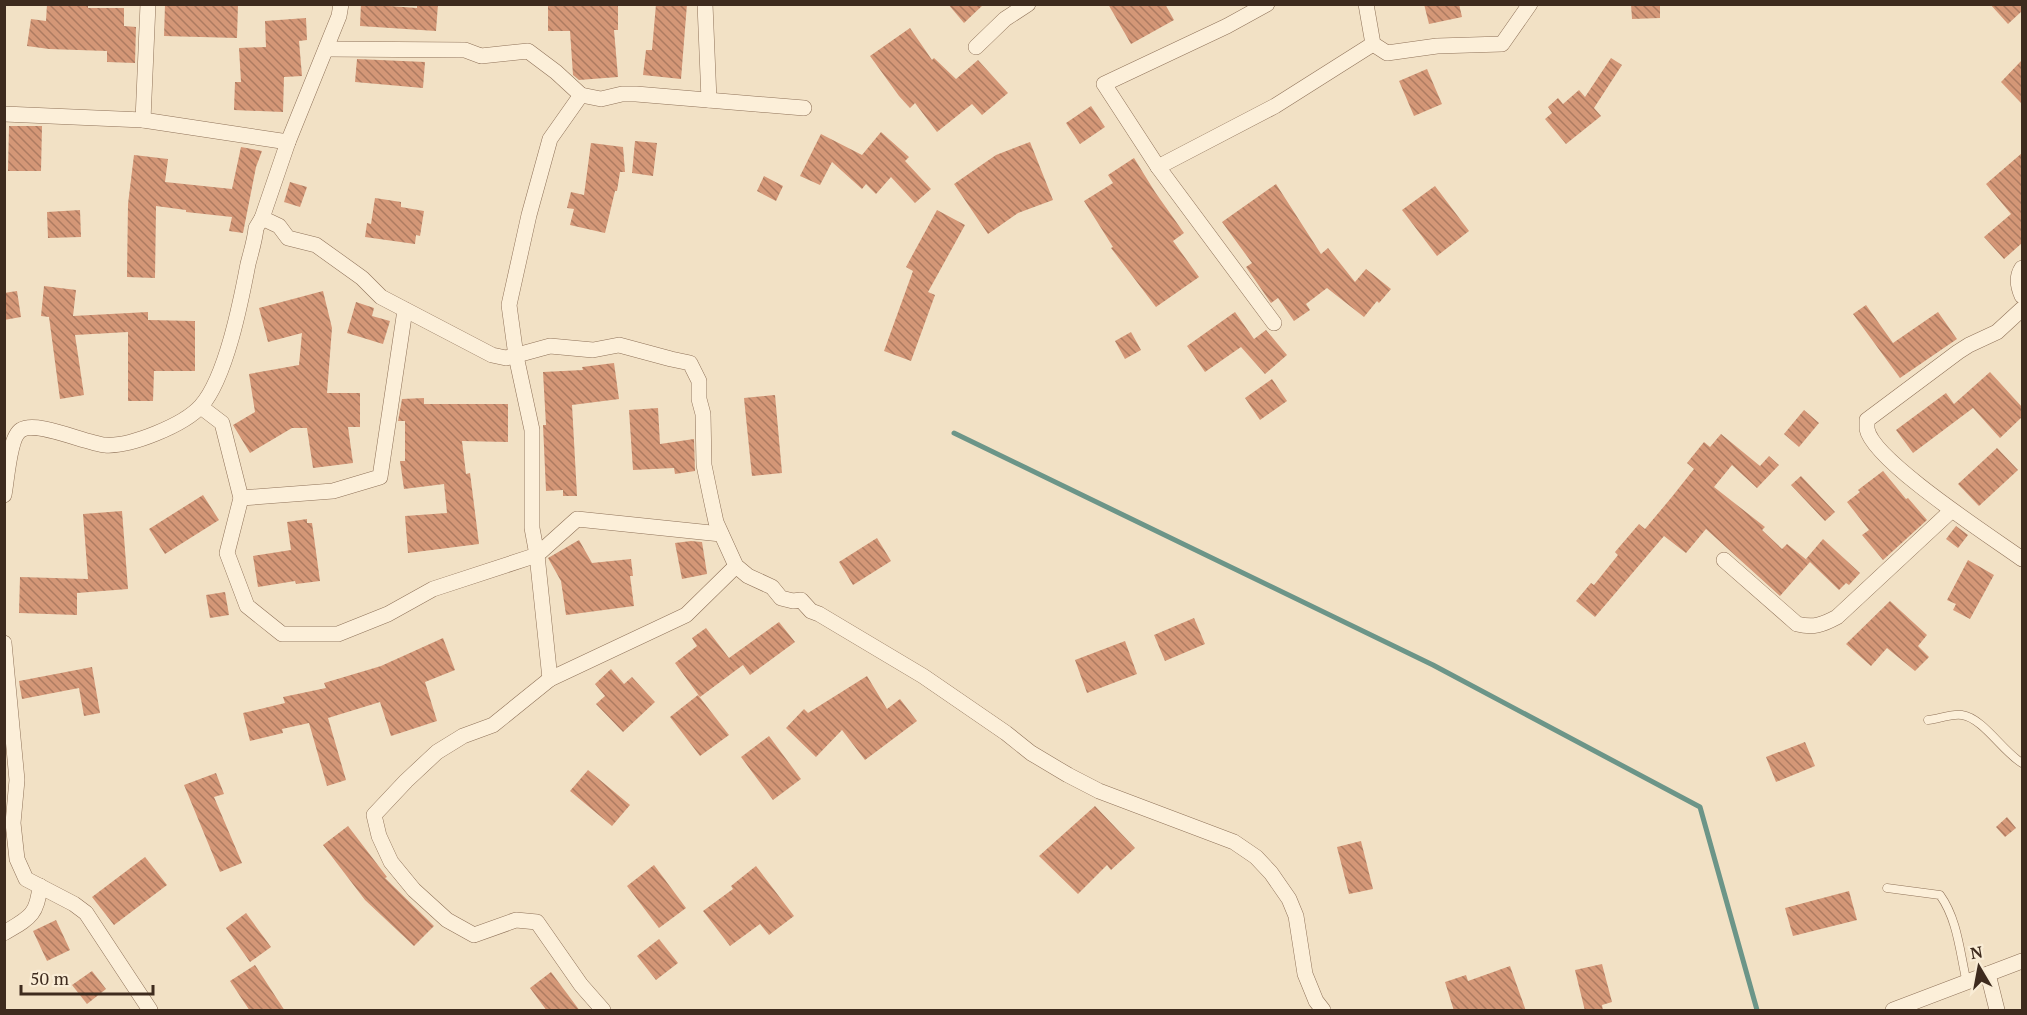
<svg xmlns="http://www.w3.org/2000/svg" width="2027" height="1015" font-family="'PT Serif',serif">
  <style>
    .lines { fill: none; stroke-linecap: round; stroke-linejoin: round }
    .stream { stroke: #6c9588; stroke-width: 5 }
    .building { fill: url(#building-back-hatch) }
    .service-casing { stroke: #8f7259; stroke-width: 9 }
    .minor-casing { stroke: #8f7259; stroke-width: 16 }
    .service { stroke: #fcefd9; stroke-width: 8 }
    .minor { stroke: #fcefd9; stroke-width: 15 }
  </style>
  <defs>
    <pattern id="building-back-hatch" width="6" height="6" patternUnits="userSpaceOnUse" patternTransform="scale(1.5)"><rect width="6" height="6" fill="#d49777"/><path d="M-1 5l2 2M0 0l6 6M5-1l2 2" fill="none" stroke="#ad7b61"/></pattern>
  </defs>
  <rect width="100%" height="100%" fill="#f2e1c5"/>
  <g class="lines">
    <polyline class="stream" points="954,433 1433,665 1700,807 1757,1010"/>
  </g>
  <g class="building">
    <polygon points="47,4 88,4 88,8 124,8 124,26 136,27 135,63 107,62 107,51 49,49 27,46 31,19 46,21"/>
    <polygon points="165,4 238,4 237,38 164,36"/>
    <polygon points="361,4 417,8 417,4 438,4 436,31 360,26"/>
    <polygon points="548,4 618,4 618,30 614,30 618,77 579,80 573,75 570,31 548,31"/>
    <polygon points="656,4 687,4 681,79 643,75 646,50 652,50"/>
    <polygon points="948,4 984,4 964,23"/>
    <polygon points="1108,4 1165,4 1174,20 1131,44"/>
    <polygon points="1424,4 1459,4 1462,17 1429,24"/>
    <polygon points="1631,4 1660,4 1660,18 1632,19"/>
    <polygon points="1990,4 2022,4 2022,11 2008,24"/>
    <polygon points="306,18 307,40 299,41 302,76 284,77 283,112 234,110 235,82 241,82 239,48 266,47 265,21"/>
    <polygon points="910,28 932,60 934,58 956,79 978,60 1008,93 982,115 972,104 937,132 915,103 910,108 899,96 870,56"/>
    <polygon points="1611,58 1622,65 1594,108 1601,116 1566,144 1545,119 1552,113 1548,107 1558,98 1563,104 1579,90 1585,97"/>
    <polygon points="357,59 425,62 423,88 355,82"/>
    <polygon points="2022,60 2022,104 2001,82"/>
    <polygon points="1427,69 1442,104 1414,116 1399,81"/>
    <polygon points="1091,106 1105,127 1080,144 1066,123"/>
    <polygon points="9,126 42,126 41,171 8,171"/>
    <polygon points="881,132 909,157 905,161 931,189 915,203 891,177 876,194 866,184 862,189 832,162 820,185 800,176 821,134 862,155"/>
    <polygon points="635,141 657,143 653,176 632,173"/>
    <polygon points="1030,142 1053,200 1018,213 988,234 954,184 996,155"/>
    <polygon points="591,143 623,147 625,172 620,172 617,191 615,191 605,233 570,225 574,209 567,208 571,192 584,195"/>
    <polygon points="241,147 262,151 256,167 243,233 229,231 232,217 186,212 186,210 156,206 155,278 127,277 128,204 134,155 168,159 165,182 232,189"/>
    <polygon points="2022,153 2022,243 2004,259 1984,237 2011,214 1986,184"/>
    <polygon points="1134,158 1155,192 1184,233 1173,241 1199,277 1156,307 1111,248 1113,247 1084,201 1113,183 1108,175"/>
    <polygon points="764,176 783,186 776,201 757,191"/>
    <polygon points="290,182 307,187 300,207 284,202"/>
    <polygon points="1276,184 1321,254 1328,248 1355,282 1366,269 1391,289 1379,303 1377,301 1364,317 1327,288 1306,304 1310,310 1294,321 1278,298 1271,303 1246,267 1252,263 1222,222"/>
    <polygon points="1435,186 1469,231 1437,256 1402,210"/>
    <polygon points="375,198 401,202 401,207 424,211 420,236 416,235 415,244 365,237 367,223 371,224"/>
    <polygon points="80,210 81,237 48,238 47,212"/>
    <polygon points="937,210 965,225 928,292 935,295 911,361 884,351 913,271 906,267"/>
    <polygon points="44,286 76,290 73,316 148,312 148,320 195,321 195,371 154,371 153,401 128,401 128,332 75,335 84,395 60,399 49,317 41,316"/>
    <polygon points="17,291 21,317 4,320 4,293"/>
    <polygon points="323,291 332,328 327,393 360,393 360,427 348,427 353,463 313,468 307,428 292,428 250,453 233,425 255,412 249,374 299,365 302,333 268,342 259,308"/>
    <polygon points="356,302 374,308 372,316 390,321 383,344 347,333"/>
    <polygon points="1866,305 1893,343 1938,312 1957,339 1900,378 1853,314"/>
    <polygon points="1235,312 1254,339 1266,330 1287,355 1265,374 1241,347 1205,372 1187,346"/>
    <polygon points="1131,332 1141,350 1125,359 1115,341"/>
    <polygon points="614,363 619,399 572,405 577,496 563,496 563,490 546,491 543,425 546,425 543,372 583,370 582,367"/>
    <polygon points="1990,372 2022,407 2022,417 2000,438 1973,408 1913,453 1896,430 1946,393 1954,404"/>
    <polygon points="1272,379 1287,401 1260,420 1245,398"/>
    <polygon points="775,395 782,473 752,476 744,398"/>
    <polygon points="424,398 424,404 508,404 508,442 462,441 466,474 470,473 479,544 408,553 405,516 447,513 444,484 404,489 400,461 405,461 405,421 398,421 402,399"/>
    <polygon points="658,408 660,444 694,439 695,471 675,474 674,468 633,470 629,410"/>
    <polygon points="1804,410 1819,423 1799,447 1784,434"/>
    <polygon points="1721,434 1760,466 1769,456 1779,465 1757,488 1732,465 1714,487 1765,527 1762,530 1782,549 1787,544 1808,561 1806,559 1823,539 1860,573 1849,585 1846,583 1839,590 1810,562 1780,596 1706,529 1686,553 1664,536 1595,617 1576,601 1591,583 1594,585 1618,555 1615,552 1639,524 1645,529 1671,498 1694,469 1687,463 1704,442 1710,447"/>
    <polygon points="1997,448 2018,470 1979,506 1958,484"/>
    <polygon points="1883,471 1906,499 1908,498 1927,520 1883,560 1862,535 1869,530 1847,502 1860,492 1858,490"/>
    <polygon points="1801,476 1835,512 1825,521 1791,485"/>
    <polygon points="203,495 219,520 165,554 149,529"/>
    <polygon points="122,511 128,589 77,593 77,615 19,613 20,577 88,579 83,514"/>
    <polygon points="307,519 307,523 312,523 320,581 296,584 295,581 258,587 253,556 291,550 287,522"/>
    <polygon points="1956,526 1968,535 1958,548 1946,539"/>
    <polygon points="877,538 891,561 853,585 839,562"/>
    <polygon points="579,540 592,563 631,559 633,576 630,576 634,606 566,615 561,581 548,558"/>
    <polygon points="691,541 702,542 707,574 682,579 675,543"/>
    <polygon points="1968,560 1994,575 1970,619 1953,610 1956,604 1947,600"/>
    <polygon points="225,592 229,615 210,618 206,595"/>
    <polygon points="1890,601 1927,635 1918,646 1929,657 1915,671 1887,648 1871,666 1846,644"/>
    <polygon points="1194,618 1205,644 1165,661 1154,635"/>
    <polygon points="779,622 795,642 750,675 743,665 700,697 675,663 697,646 692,638 706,628 729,658"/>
    <polygon points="443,638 455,670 425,682 437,721 391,736 380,702 328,718 346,780 327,786 309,723 282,729 283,733 250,741 243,713 285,703 283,697 326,688 324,683 381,666"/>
    <polygon points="1125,641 1137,674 1087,693 1075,660"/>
    <polygon points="92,667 100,713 84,716 79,688 22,699 19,681"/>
    <polygon points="611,669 624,684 632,677 655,702 623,732 596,704 605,696 595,684"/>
    <polygon points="867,676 887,709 900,699 917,721 865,760 842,730 816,757 786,728 804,709 808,713"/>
    <polygon points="698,695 729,735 700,756 670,717"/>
    <polygon points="769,736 801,779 773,800 741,757"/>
    <polygon points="1805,742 1815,766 1776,782 1766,757"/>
    <polygon points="588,770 630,805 612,826 570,791"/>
    <polygon points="216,773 224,794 214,797 242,863 220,872 184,785"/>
    <polygon points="1095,806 1135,848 1111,870 1107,865 1078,894 1039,856"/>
    <polygon points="2007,817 2016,828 2005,837 1996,827"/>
    <polygon points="348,826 387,877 385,878 434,926 414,946 365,900 323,845"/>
    <polygon points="1361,841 1373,889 1349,894 1337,847"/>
    <polygon points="145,857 167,885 114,925 92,897"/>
    <polygon points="654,865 686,908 659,928 627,886"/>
    <polygon points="756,866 794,916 769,935 760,924 730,946 703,911 733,889 731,886"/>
    <polygon points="1849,891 1857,920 1793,936 1785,908"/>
    <polygon points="246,913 271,947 250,962 226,928"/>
    <polygon points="56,920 70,950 47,961 33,931"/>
    <polygon points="659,939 678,963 656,980 637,956"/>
    <polygon points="1602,964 1612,1002 1602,1005 1603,1011 1585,1011 1575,970"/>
    <polygon points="255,965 285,1011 250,1011 230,981"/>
    <polygon points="1510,966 1526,1011 1454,1011 1445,982 1466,975 1468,981"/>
    <polygon points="92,971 106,989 87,1004 72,985"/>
    <polygon points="551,972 580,1011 547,1011 530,988"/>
  </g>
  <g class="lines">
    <g class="service-casing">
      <g id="service">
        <path d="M1928 720C1938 719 1953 713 1962 715 1983 718 2003 752 2022 763"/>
        <path d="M1887 888 1940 895C1958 920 1960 954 1967 983"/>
      </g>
    </g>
    <g class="minor-casing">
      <g id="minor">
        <polyline points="341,4 339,16 288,142 262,218 279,226 288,238 316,245 362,278 381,297 492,355 506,358 550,346 593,350 619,345 671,359 690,363 699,381 699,399 703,414 704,465 710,494 716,522 736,566 748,576 772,587 781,598 793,601 801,600 811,611 819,614 923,676 1006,733 1031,753 1068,775 1099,791 1234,842 1256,857 1271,873 1289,899 1296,916 1305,974 1316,1001 1323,1010"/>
        <polyline points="705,4 709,100"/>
        <polyline points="1267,4 1227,26 1104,84 1158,167 1274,323"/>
        <polyline points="1366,4 1373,44 1387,53 1437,46 1502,44 1530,4"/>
        <polyline points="976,47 1005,19 1028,4"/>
        <polyline points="326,49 465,50 481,56 528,51 556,72 581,95 601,99 622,94 636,94 804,108"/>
        <polyline points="4,114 143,120 288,142"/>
        <polyline points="143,120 148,4"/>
        <polyline points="1158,167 1275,106 1373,44"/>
        <path d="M2022 268C2016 277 2018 287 2022 296"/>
        <path d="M2022 309 1997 332 1969 345 1958 352 1867 420C1867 423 1867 426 1867 429 1873 461 1993 538 2022 559"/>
        <polyline points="201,407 222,423 241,498 227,553 247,606 282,634 338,634 388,614 433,589 537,555 577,519 721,534"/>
        <path d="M4 495C7 481 9 437 21 430 36 420 85 443 105 445 130 447 184 425 201 406 226 378 241 301 248 264 251 252 255 240 256 228L262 218"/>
        <polyline points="241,498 333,491 380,477 405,310"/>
        <path d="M1724 560 1797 624C1814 628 1822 625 1837 617L1951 511"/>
        <polyline points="4,643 17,780 13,823 17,859 26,879 74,904 86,913 150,1010"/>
        <polyline points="550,679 537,555 532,528 532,430 516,356 509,305 529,215 550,139 581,95"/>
        <path d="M4 933C29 918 37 916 40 886"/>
        <polyline points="1988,974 1997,1010"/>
        <polyline points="603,1010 581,985 537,922 516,920 474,935 447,920 414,890 391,862 379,836 374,815 406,781 437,752 463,736 493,725 550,679 686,615 736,566"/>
        <polyline points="1893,1010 2022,961"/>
      </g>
    </g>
    <use href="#service" class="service"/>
    <use href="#minor" class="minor"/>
  </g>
  <rect width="2027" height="1015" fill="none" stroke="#3e2b1e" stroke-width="12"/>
  <g transform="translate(1979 967) rotate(350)" stroke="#f9ecd5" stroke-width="4.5" paint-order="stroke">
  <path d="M0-4.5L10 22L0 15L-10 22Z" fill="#3e2b1e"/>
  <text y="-9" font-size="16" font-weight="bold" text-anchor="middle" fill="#3e2b1e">N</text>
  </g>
  <path d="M21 985v9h132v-9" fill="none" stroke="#3e2b1e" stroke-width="3"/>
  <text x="30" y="985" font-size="18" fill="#3e2b1e" stroke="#f9ecd5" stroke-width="4.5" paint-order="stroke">50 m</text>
</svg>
